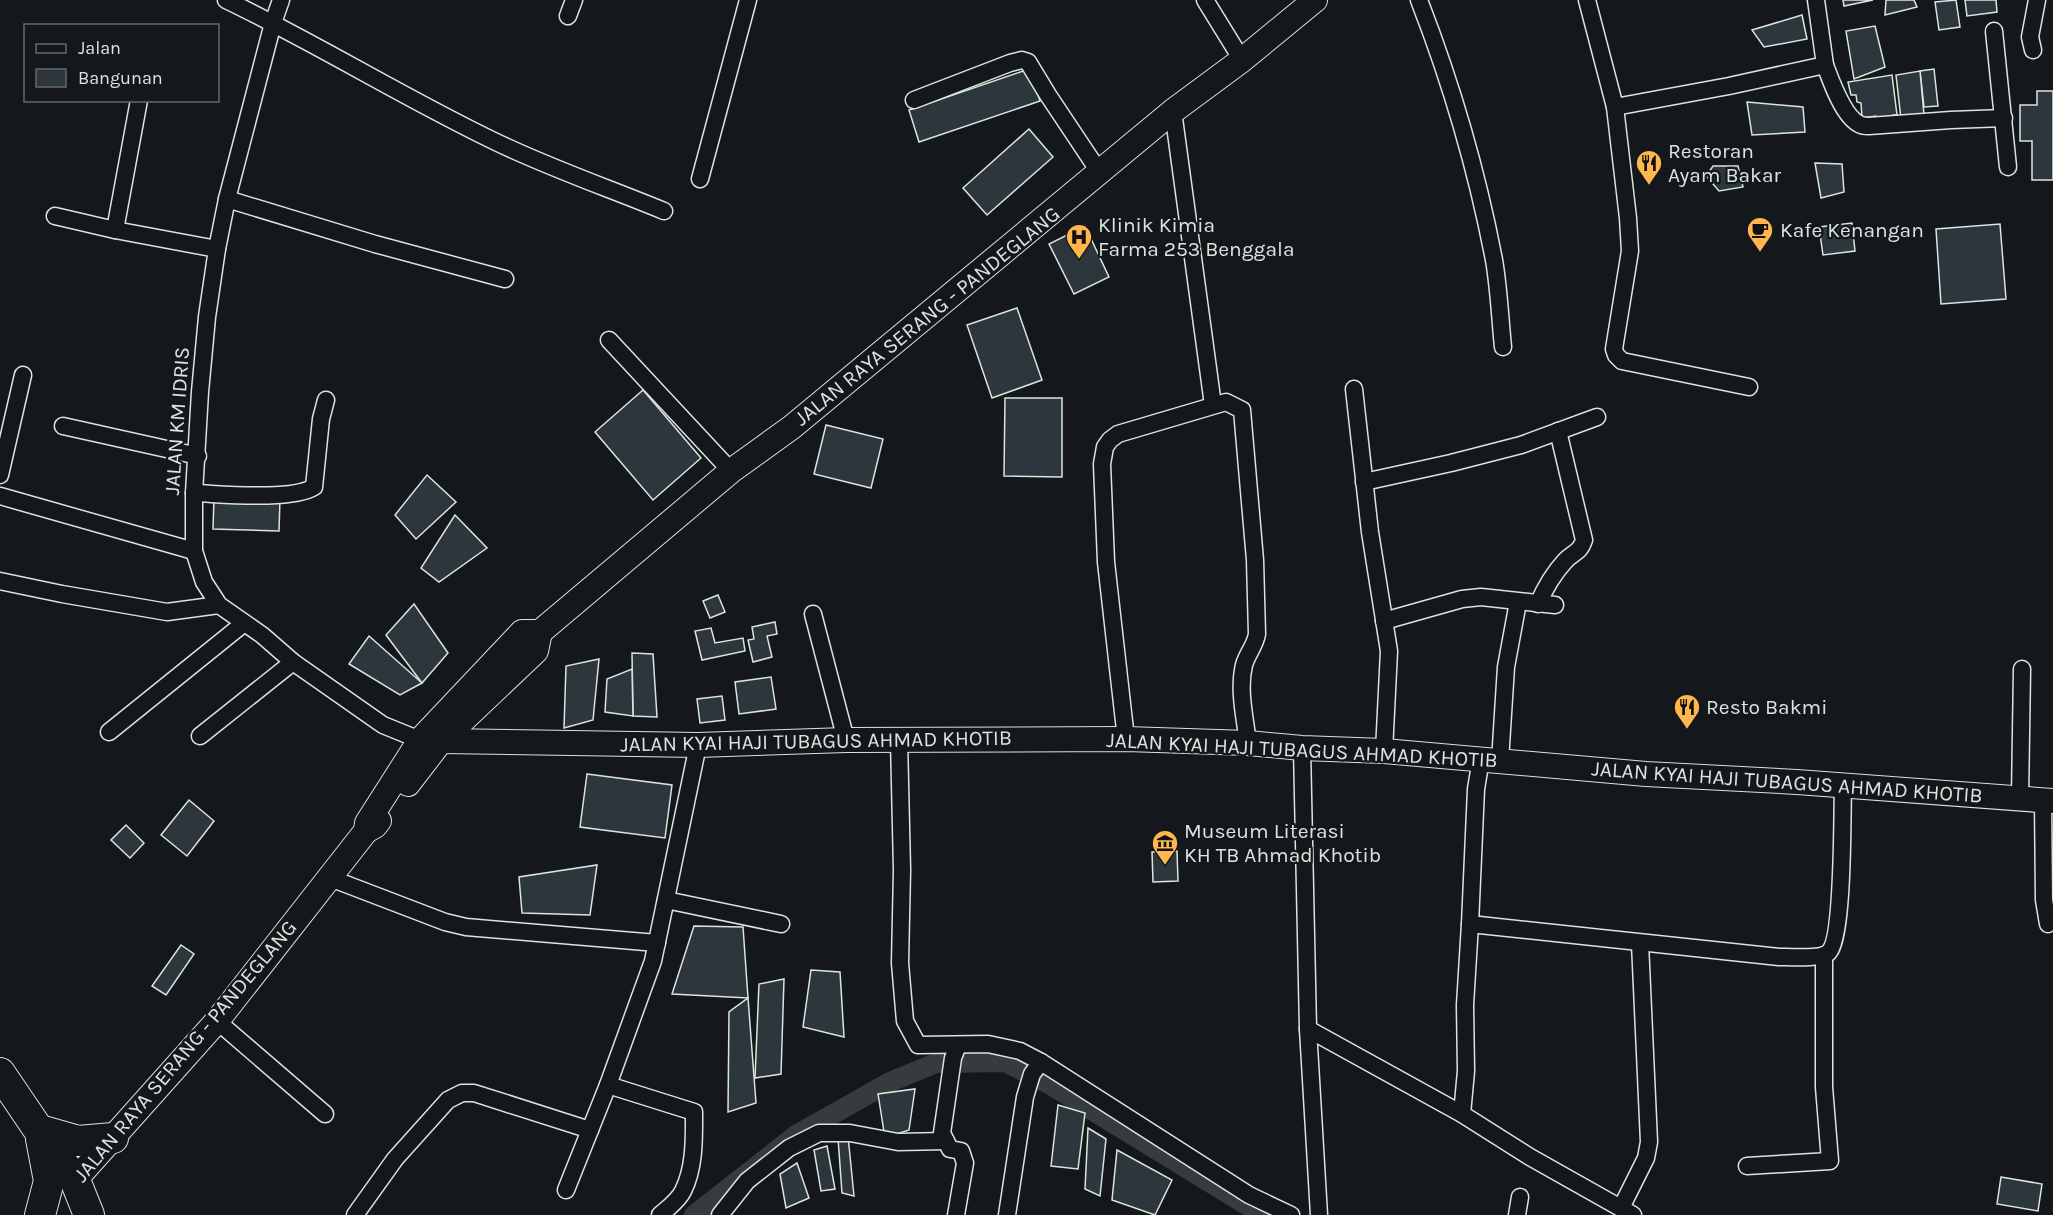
<svg xmlns="http://www.w3.org/2000/svg" width="2053" height="1215" font-family="Karla,sans-serif">
  <style>
    .lines { fill: none; stroke-linecap: round; stroke-linejoin: round }
    .canal { stroke: #363b3e; stroke-width: 20 }
    .building { fill: #2c363c; stroke: #d8e6dc; stroke-width: 1.5 }
    .street-casing { stroke: #d8e6dc; stroke-width: 19 }
    .secondary-casing { stroke: #d8e6dc; stroke-width: 26 }
    .highway-casing { stroke: #d8e6dc; stroke-width: 32 }
    .street { stroke: #14181c; stroke-width: 16 }
    .secondary { stroke: #14181c; stroke-width: 24 }
    .highway { stroke: #14181c; stroke-width: 30 }
    .labels { text-anchor: middle; stroke-width: 4.5; stroke-linejoin: round; paint-order: stroke }
    .poi-label { font-size: 21px; fill: #d8e6dc; stroke: #14181c; text-anchor: start }
    .street-label { font-size: 21px; fill: #d8e6dc; stroke: #14181c }
  </style>
  <rect width="100%" height="100%" fill="#14181c"/>
  <g class="lines">
    <polyline class="canal" points="694,1215 796,1135 890,1082 936,1063 1005,1062 1049,1084 1253,1209 1265,1215"/>
  </g>
  <g class="building">
    <polygon points="1843,0 1873,0 1844,6"/>
    <polygon points="1886,0 1914,0 1917,7 1885,15"/>
    <polygon points="1956,0 1960,27 1939,30 1935,2"/>
    <polygon points="1965,0 1996,0 1997,12 1967,16"/>
    <polygon points="1802,15 1807,39 1764,47 1752,30"/>
    <polygon points="1875,26 1885,67 1854,79 1846,31"/>
    <polygon points="1029,69 1040,101 919,142 909,110"/>
    <polygon points="1934,69 1938,106 1924,107 1920,71"/>
    <polygon points="1920,71 1924,115 1901,119 1896,75"/>
    <polygon points="1892,75 1897,115 1893,115 1894,120 1879,123 1876,116 1862,118 1861,103 1857,102 1856,95 1851,95 1848,82"/>
    <polygon points="2037,91 2053,91 2053,180 2032,180 2032,141 2020,141 2020,105 2037,105"/>
    <polygon points="1747,102 1803,107 1805,132 1752,135"/>
    <polygon points="1029,129 1053,157 987,215 963,188"/>
    <polygon points="1815,163 1842,164 1844,192 1821,198"/>
    <polygon points="1713,166 1738,166 1743,187 1719,191 1706,176"/>
    <polygon points="1852,223 1855,251 1823,255 1819,227"/>
    <polygon points="2000,224 2006,299 1941,304 1936,229"/>
    <polygon points="1085,226 1109,277 1074,294 1049,244"/>
    <polygon points="1017,308 1042,380 992,398 967,325"/>
    <polygon points="643,390 701,458 653,500 595,432"/>
    <polygon points="1005,398 1062,398 1062,477 1004,476"/>
    <polygon points="826,425 883,439 871,488 814,474"/>
    <polygon points="427,475 456,502 416,539 395,515"/>
    <polygon points="214,497 280,499 279,531 213,529"/>
    <polygon points="455,515 487,548 439,582 421,568"/>
    <polygon points="718,595 725,612 710,618 703,601"/>
    <polygon points="414,604 448,653 422,683 386,635"/>
    <polygon points="775,622 777,634 767,636 772,657 753,662 748,640 754,639 752,627"/>
    <polygon points="711,628 715,643 743,638 745,651 702,660 695,631"/>
    <polygon points="369,636 422,683 400,695 349,664"/>
    <polygon points="632,653 653,654 657,717 633,716"/>
    <polygon points="599,659 593,720 564,728 566,666"/>
    <polygon points="632,669 633,716 605,712 607,679"/>
    <polygon points="771,677 776,709 739,714 735,682"/>
    <polygon points="722,696 725,720 700,723 697,699"/>
    <polygon points="587,774 672,785 665,838 580,827"/>
    <polygon points="189,800 214,821 187,856 161,835"/>
    <polygon points="126,825 144,843 130,858 111,840"/>
    <polygon points="1177,851 1178,881 1153,882 1152,852"/>
    <polygon points="597,865 590,915 522,913 519,877"/>
    <polygon points="694,926 743,927 748,998 672,994"/>
    <polygon points="181,945 194,954 166,995 152,986"/>
    <polygon points="811,970 840,972 844,1037 803,1027"/>
    <polygon points="784,979 781,1074 755,1078 759,984"/>
    <polygon points="748,998 756,1103 728,1112 729,1012"/>
    <polygon points="915,1089 909,1130 885,1138 878,1094"/>
    <polygon points="1058,1105 1085,1113 1078,1169 1051,1166"/>
    <polygon points="1088,1128 1106,1139 1100,1196 1085,1189"/>
    <polygon points="848,1136 854,1196 842,1193 838,1138"/>
    <polygon points="827,1146 835,1189 821,1191 814,1150"/>
    <polygon points="1117,1150 1172,1180 1155,1215 1112,1200"/>
    <polygon points="797,1163 809,1198 786,1208 780,1174"/>
    <polygon points="2001,1177 2042,1184 2038,1211 1997,1204"/>
  </g>
  <g class="lines">
    <g class="street-casing">
      <g id="street">
        <path d="M226 0C318 44 404 98 496 142 550 168 608 188 664 211"/>
        <polyline points="281,0 273,23 227,199 217,249 207,317 200,392 194,493 194,551 204,582 219,605 262,635 293,662 383,725 420,740"/>
        <polyline points="1205,0 1242,60"/>
        <path d="M1419 0C1452 85 1477 171 1494 260 1499 289 1500 318 1503 347"/>
        <polyline points="1587,0 1615,107 1729,86 1825,65 1816,0"/>
        <polyline points="568,16 574,0"/>
        <polyline points="1994,31 2008,167"/>
        <polyline points="2033,50 2030,37 2037,0"/>
        <path d="M1825 65C1831 81 1843 116 1859 124 1862 126 1866 126 1869 126L1951 120 2004 118"/>
        <polyline points="914,100 1010,63 1022,60 1028,62 1048,95 1100,173"/>
        <polyline points="1615,107 1628,218 1630,251 1614,349 1616,355 1622,361 1749,387"/>
        <polyline points="1173,111 1213,405"/>
        <polyline points="700,179 748,0"/>
        <polyline points="227,199 375,244 505,279"/>
        <polyline points="55,216 115,230 217,249"/>
        <polyline points="115,230 139,100"/>
        <polyline points="609,340 731,471"/>
        <polyline points="1354,389 1370,532 1389,651 1384,751"/>
        <polyline points="63,426 198,456"/>
        <polyline points="0,475 23,375"/>
        <polyline points="1364,482 1451,463 1521,445 1597,417"/>
        <path d="M194 493C223 494 291 501 314 487L321 419 326 400"/>
        <polyline points="0,496 194,551"/>
        <polyline points="0,581 62,594 167,612 219,605"/>
        <path d="M1538 604C1545 588 1553 574 1565 561 1573 552 1580 553 1584 540L1558 431"/>
        <polyline points="813,614 846,740"/>
        <polyline points="1384,621 1462,599 1481,597 1555,605"/>
        <polyline points="109,732 243,624"/>
        <polyline points="200,736 293,662"/>
        <path d="M1126 739 1106 562 1102 464 1105 447 1110 440 1118 434 1226 402 1242 410 1255 560 1257 634C1255 646 1247 654 1244 665 1238 690 1245 718 1248 743"/>
        <polyline points="899,740 902,870 900,963 905,1021 918,1045 988,1044 1020,1051 1041,1062 1249,1195 1291,1215"/>
        <polyline points="1302,748 1308,1029 1462,1114 1530,1157 1633,1215"/>
        <path d="M1481 759 1476 789 1470 924 1779 957C1789 957 1821 959 1828 953 1844 940 1842 811 1843 785"/>
        <polyline points="1500,761 1506,667 1518,602"/>
        <polyline points="2020,798 2022,669"/>
        <polyline points="2043,800 2044,900 2048,924"/>
        <polyline points="330,878 445,922 466,927 657,943"/>
        <polyline points="666,900 781,924"/>
        <polyline points="217,1021 325,1114"/>
        <polyline points="1308,1029 1319,1215"/>
        <path d="M608 1085 694 1112C694 1138 695 1167 683 1191 678 1201 668 1208 660 1215"/>
        <polyline points="1462,1114 1466,1071 1465,1005 1470,924"/>
        <polyline points="1747,1166 1830,1161 1824,1087 1824,955"/>
        <polyline points="566,1190 608,1085 653,961 698,745"/>
        <polyline points="1621,1208 1646,1158 1649,1142 1640,943"/>
        <polyline points="355,1215 395,1159 448,1100 462,1093 474,1093 590,1130"/>
        <polyline points="720,1215 747,1181 789,1148 819,1133 850,1133 898,1142 946,1141"/>
        <polyline points="956,1215 965,1163 961,1151 950,1149 942,1133 953,1058 958,1045"/>
        <polyline points="1007,1215 1025,1097 1032,1074 1041,1062"/>
        <polyline points="1517,1215 1520,1197"/>
      </g>
    </g>
    <g class="secondary-casing">
      <g id="secondary">
        <polyline points="441,741 698,745 846,740 1126,739 1248,743 1302,748 1384,751 1646,774 1797,782 2053,801"/>
        <polyline points="408,784 441,741 536,651 540,632"/>
        <polyline points="366,831 367,823 420,740 522,632 540,632 731,471 792,427 1173,111 1242,60 1315,0"/>
        <polyline points="75,1180 217,1021 366,831 375,826 379,821"/>
      </g>
    </g>
    <g class="highway-casing">
      <g id="highway">
        <polyline points="0,1073 40,1132 75,1180 89,1215"/>
        <polyline points="43,1131 78,1141 113,1138"/>
        <polyline points="40,1215 49,1181 41,1139"/>
      </g>
    </g>
    <use href="#street" class="street"/>
    <use href="#secondary" class="secondary"/>
    <use href="#highway" class="highway"/>
  </g>
  <defs>
    <g id="restaurant-pin" transform="scale(1.35)"><path d="M0 17L-7.5 6A9.5 9.5 0 1 1 7.5 6Z" fill="#ffb74d" stroke="#14181c"/><path d="M-5-6h1v4h1v-4h1v4h1v-4h1v5L-1.5 .5V6h-2V.5L-5-1ZM5-6V6H3V1.5H1.5Q1.5-4 5-6Z" fill="#111"/></g>
    <g id="cafe-pin" transform="scale(1.35)"><path d="M0 17L-7.5 6A9.5 9.5 0 1 1 7.5 6Z" fill="#ffb74d" stroke="#14181c"/><path d="M-5.5-4.5H6V0H3Q3 3.5 0 3.5H-2.5Q-5.5 3.5-5.5 0ZM3-3.2v2h1.7v-2ZM-6 4.5H4V6H-6Z" fill="#111"/></g>
    <g id="hospital-pin" transform="scale(1.35)"><path d="M0 17L-7.5 6A9.5 9.5 0 1 1 7.5 6Z" fill="#ffb74d" stroke="#14181c"/><path d="M-5-5h3v3.5h4V-5h3V5h-3V1.5h-4V5h-3Z" fill="#111"/></g>
    <g id="museum-pin" transform="scale(1.35)"><path d="M0 17L-7.5 6A9.5 9.5 0 1 1 7.5 6Z" fill="#ffb74d" stroke="#14181c"/><path d="M0-6L6-3V-2H-6V-3ZM-5-1h2V3h-2ZM-1-1h2V3h-2ZM3-1h2V3H3ZM-6 4H6V6H-6Z" fill="#111"/></g>
  </defs>
  <g fill-rule="evenodd">
    <use href="#restaurant-pin" x="1649" y="163"/>
    <use href="#cafe-pin" x="1760" y="230"/>
    <use href="#hospital-pin" x="1079" y="237"/>
    <use href="#restaurant-pin" x="1687" y="707"/>
    <use href="#museum-pin" x="1165" y="843"/>
  </g>
  <g class="labels">
    <g class="poi-label">
      <text x="1668" y="158">Restoran<tspan x="1668" dy="24">Ayam Bakar</tspan></text>
      <text x="1098" y="232">Klinik Kimia<tspan x="1098" dy="24">Farma 253 Benggala</tspan></text>
      <text x="1780" y="237">Kafe Kenangan</text>
      <text x="1706" y="714">Resto Bakmi</text>
      <text x="1184" y="838">Museum Literasi<tspan x="1184" dy="24">KH TB Ahmad Khotib</tspan></text>
    </g>
    <g class="street-label">
      <text transform="translate(927 316) rotate(-39)" y="7">JALAN RAYA SERANG - PANDEGLANG</text>
      <text transform="translate(177 421) rotate(-86)" y="7">JALAN KM IDRIS</text>
      <text transform="translate(816 741) rotate(-1)" y="7">JALAN KYAI HAJI TUBAGUS AHMAD KHOTIB</text>
      <text transform="translate(1302 750) rotate(3)" y="7">JALAN KYAI HAJI TUBAGUS AHMAD KHOTIB</text>
      <text transform="translate(1787 782) rotate(4)" y="7">JALAN KYAI HAJI TUBAGUS AHMAD KHOTIB</text>
      <text transform="translate(185 1051) rotate(-50)" y="7">JALAN RAYA SERANG - PANDEGLANG</text>
    </g>
  </g>
  <rect x="24" y="24" width="195" height="78" fill="#14181c" stroke="#626a69" stroke-width="1.5"/>
  <rect x="36" y="44" width="30" height="9" fill="#14181c" stroke="#626a69" stroke-width="1.5"/>
  <text x="78" y="54" font-size="18" fill="#d8e6dc">Jalan</text>
  <rect x="36" y="69" width="30" height="18" fill="#2c363c" stroke="#626a69" stroke-width="1.5"/>
  <text x="78" y="84" font-size="18" fill="#d8e6dc">Bangunan</text>
</svg>
